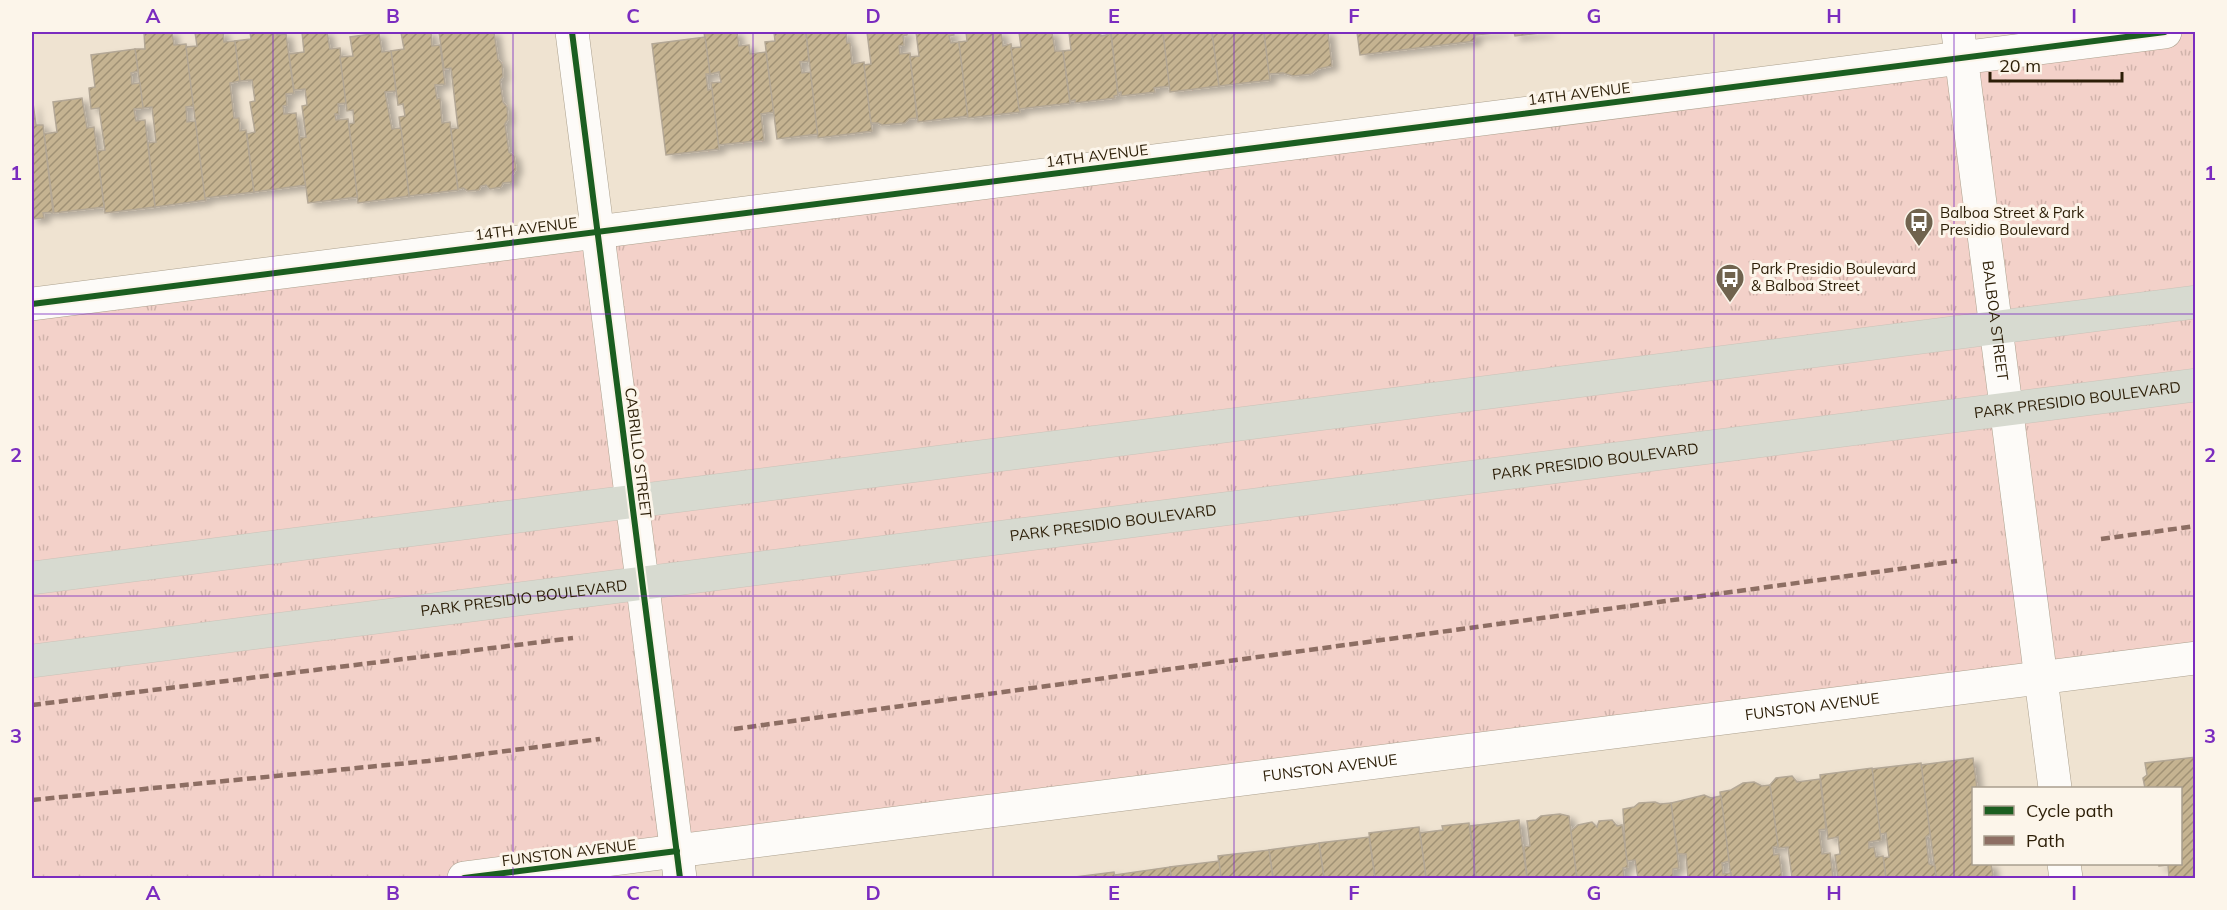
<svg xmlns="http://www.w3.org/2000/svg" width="2227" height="910" font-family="Mulish,sans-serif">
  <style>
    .park { fill: url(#park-tufts) }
    .building { fill: url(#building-hatch); stroke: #b3a795; stroke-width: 1.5; filter: url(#shadow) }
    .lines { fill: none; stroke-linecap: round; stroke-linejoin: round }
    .minor-casing { stroke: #aca18e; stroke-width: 34 }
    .highway-casing { stroke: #cbc3b8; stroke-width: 34 }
    .minor { stroke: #fdfbf8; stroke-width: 33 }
    .highway { stroke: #d7dad0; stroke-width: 33 }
    .quiet { stroke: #8d6e63; stroke-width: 4.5; stroke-dasharray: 9 4.5; stroke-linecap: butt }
    .cycleway-casing { stroke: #fcf5ea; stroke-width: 10 }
    .cycleway { stroke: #1b5e20; stroke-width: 6 }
    .grid { fill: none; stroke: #7b2cbf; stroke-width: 1.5; stroke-opacity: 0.55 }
    .labels { text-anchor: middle; stroke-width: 6; stroke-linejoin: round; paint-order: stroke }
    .street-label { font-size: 15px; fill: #2c1e07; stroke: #fcf5ea }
    .poi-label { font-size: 15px; fill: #2c1e07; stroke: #fcf5ea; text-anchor: start }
    .neatline { fill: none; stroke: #7b2cbf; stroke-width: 2 }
    .grid-label { font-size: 20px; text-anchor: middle; font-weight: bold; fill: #7b2cbf }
  </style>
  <defs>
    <pattern id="park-tufts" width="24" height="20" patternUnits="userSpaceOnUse" patternTransform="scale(1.5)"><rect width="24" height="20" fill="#f3d1c9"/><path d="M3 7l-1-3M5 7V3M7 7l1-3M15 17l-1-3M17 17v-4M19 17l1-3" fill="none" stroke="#d0b3ab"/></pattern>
    <pattern id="building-hatch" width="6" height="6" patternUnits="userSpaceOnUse" patternTransform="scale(1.5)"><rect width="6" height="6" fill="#c5b391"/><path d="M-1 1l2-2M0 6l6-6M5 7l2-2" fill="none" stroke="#a09174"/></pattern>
    <filter id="shadow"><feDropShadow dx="6" dy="4" stdDeviation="3" flood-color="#0004"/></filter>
  </defs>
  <rect width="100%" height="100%" fill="#efe3d1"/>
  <polygon class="park" points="2164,32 2195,32 2195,658 462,878 32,878 32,304"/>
  <g class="building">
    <polygon points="144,32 172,32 174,45 186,44 194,106 186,107 187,122 196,121 206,200 155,207 148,143 156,142 152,107 143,108 135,49 145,49"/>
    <polygon points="195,32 223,32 224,42 235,41 240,81 230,83 234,118 239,118 240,131 246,130 254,192 205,198 186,47 197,46"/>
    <polygon points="250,32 277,32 277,35 286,34 294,93 286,94 287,105 283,106 284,114 296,113 306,185 254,192 247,134 255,132 250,102 255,101 252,80 240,81 235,41 251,39"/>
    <polygon points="302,32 327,32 330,49 340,48 346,103 338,104 339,114 335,114 336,120 348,119 358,197 308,203 299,138 306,137 302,106 307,105 305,89 294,90 289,54 304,52"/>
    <polygon points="401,32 431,32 432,46 440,45 445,84 435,85 437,99 440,98 442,123 450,122 458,190 409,196 399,117 405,116 403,104 398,105 391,51 404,49"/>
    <polygon points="439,32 494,32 498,59 502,64 503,76 500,81 503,102 507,107 508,119 505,124 509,152 514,156 516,169 512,175 512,182 503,183 501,187 490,189 486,185 481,186 479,190 468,191 463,188 458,189 451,129 458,128 451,68 444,69"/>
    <polygon points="704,32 737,32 739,46 749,45 750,54 766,52 774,112 761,114 764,140 718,145 711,83 721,82 719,72 710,74"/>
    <polygon points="774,32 806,32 809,61 800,62 802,73 811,72 818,134 777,139 765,42 775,41"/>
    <polygon points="806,32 847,32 846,32 847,43 850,43 852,64 864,62 872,131 818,138"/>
    <polygon points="867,32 907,32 907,35 903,36 904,45 899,46 900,54 910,53 917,118 909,119 905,123 882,125 878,123 871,123 864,65 871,64"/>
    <polygon points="916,32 953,32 954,35 949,36 951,43 959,42 968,116 918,122 910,57 919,56"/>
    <polygon points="958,32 1001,32 1003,46 1011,44 1020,112 968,118 959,42 967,41 966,32"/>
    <polygon points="1019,32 1052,32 1055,51 1063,51 1070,103 1019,109 1011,48 1021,47"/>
    <polygon points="1069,32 1100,32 1101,36 1111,34 1118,95 1114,96 1115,98 1075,103 1075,100 1070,101 1063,51 1071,50"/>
    <polygon points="1111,32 1163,32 1170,86 1154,88 1155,92 1121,96 1121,92 1118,93"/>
    <polygon points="1163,32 1212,32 1219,86 1170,92"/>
    <polygon points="1212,32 1264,32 1270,80 1219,86"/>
    <polygon points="1264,32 1329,32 1328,33 1332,66 1318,69 1311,74 1293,76 1283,73 1269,74"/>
    <polygon points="1357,32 1505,32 1475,35 1475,41 1360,55"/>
    <polygon points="1514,32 1549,32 1515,36"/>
    <polygon points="379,33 382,52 391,51 396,91 385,92 392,129 401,128 409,196 358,203 349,124 354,123 353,110 347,111 340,57 353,56 350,37"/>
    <polygon points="705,37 710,74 706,74 708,90 712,89 719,149 666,155 652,44"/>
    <polygon points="135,49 138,71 131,73 132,84 140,83 143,108 134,109 136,121 145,120 155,207 105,213 97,151 105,150 99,108 91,109 89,88 95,87 91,55"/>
    <polygon points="82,98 87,128 94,127 104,207 54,213 44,134 57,132 53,102"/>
    <polygon points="33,103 36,125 43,125 53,212 43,213 44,218 32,219"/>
    <polygon points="2196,757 2196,878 2169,878 2168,865 2159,866 2159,864 2180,864 2180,788 2145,788 2143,778 2147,775 2145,763"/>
    <polygon points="1973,758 1977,788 1974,788 1974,864 1991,864 1993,875 1989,878 1936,878 1921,765"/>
    <polygon points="1921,763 1930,834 1926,837 1929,864 1935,866 1936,878 1886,878 1883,858 1889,857 1886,833 1880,834 1872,769"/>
    <polygon points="1872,768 1881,840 1869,842 1869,848 1874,847 1876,857 1883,856 1886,878 1838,878 1835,855 1840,854 1838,837 1828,839 1820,775"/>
    <polygon points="1792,776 1797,782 1820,779 1826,829 1819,830 1822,854 1830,853 1833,878 1792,878 1788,847 1778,848 1770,785 1776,778"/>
    <polygon points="1754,782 1762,786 1770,785 1778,846 1773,847 1774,855 1779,854 1782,878 1731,878 1720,792 1731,790 1743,783"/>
    <polygon points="1704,795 1711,798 1721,796 1729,861 1722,863 1723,874 1731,873 1731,878 1688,878 1686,854 1678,854 1671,803"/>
    <polygon points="1655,802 1660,804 1671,803 1679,868 1673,869 1673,878 1638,878 1635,860 1626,861 1623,809 1634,807 1639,803"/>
    <polygon points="1560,814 1569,816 1577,878 1527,878 1524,847 1530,846 1527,821 1536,820 1541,816"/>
    <polygon points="1519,820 1527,878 1476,878 1470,826"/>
    <polygon points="1612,820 1617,826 1622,825 1628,867 1623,868 1624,878 1577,878 1571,831 1578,825 1592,822 1597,827 1599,821"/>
    <polygon points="1469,823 1476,878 1426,878 1420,833 1443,830 1442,826"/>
    <polygon points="1419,827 1426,878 1375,878 1369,833"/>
    <polygon points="1369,837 1375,878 1324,878 1319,843"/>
    <polygon points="1319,843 1324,878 1273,878 1269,850"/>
    <polygon points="1269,850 1273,878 1221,878 1218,856"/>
    <polygon points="1219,861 1221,878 1171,878 1170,867"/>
    <polygon points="1170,867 1171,878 1115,878 1114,875"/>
    <polygon points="1114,872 1115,878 1067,878"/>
  </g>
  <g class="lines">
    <g class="minor-casing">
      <g id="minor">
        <polyline points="572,32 680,878"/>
        <path id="s1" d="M1958 32 2055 788"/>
        <polyline points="32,304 2165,32"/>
        <polyline points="2064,864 2066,878"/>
        <path id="s2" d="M464 878 2196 658"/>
      </g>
    </g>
    <g class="highway-casing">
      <g id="highway">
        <polyline points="32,578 2196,302"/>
        <path id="s3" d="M32 661 2196 385"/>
      </g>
    </g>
    <use href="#minor" class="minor"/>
    <use href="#highway" class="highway"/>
    <g class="quiet">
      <polyline points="2101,539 2196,526"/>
      <polyline points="32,705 573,638"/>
      <polyline points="734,729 1957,561"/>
      <polyline points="32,800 428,761 600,739"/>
    </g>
    <g class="cycleway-casing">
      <g id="cycleway">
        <polyline points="572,32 680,878"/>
        <polyline points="32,304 2165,32"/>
        <polyline points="464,878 677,851"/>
      </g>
    </g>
    <use href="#cycleway" class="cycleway"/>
  </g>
  <path class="grid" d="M273 32V878M513 32V878M753 32V878M993 32V878M1234 32V878M1474 32V878M1714 32V878M1954 32V878M32 314H2196M32 596H2196"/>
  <defs>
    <g id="bus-pin" transform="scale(1.5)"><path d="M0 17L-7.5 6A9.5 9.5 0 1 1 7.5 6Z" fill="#70634e" stroke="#fcf5ea"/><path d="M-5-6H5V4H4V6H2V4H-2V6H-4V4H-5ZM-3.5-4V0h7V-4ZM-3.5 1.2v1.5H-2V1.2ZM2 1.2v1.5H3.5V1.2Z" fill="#fff"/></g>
  </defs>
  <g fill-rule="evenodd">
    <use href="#bus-pin" x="1919" y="222"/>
    <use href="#bus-pin" x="1730" y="278"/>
  </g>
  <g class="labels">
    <g class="street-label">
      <text transform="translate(1579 94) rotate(-7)" y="5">14TH AVENUE</text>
      <text transform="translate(1097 156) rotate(-7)" y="5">14TH AVENUE</text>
      <text transform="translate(526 229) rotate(-7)" y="5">14TH AVENUE</text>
      <text dy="5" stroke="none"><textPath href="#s1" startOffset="291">BALBOA STREET</textPath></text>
      <text dy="5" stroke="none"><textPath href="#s3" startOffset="2062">PARK PRESIDIO BOULEVARD</textPath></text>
      <text transform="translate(638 453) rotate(83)" y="5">CABRILLO STREET</text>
      <text dy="5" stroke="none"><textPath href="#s3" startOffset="1576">PARK PRESIDIO BOULEVARD</textPath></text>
      <text dy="5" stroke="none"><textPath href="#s3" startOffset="1090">PARK PRESIDIO BOULEVARD</textPath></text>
      <text dy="5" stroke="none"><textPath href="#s3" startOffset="496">PARK PRESIDIO BOULEVARD</textPath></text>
      <text dy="5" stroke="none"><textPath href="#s2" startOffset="1359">FUNSTON AVENUE</textPath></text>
      <text dy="5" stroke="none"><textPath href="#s2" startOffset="873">FUNSTON AVENUE</textPath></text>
      <text transform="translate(569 853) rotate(-7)" y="5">FUNSTON AVENUE</text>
    </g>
    <g class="poi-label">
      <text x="1940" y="218">Balboa Street &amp; Park<tspan x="1940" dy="17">Presidio Boulevard</tspan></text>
      <text x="1751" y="274">Park Presidio Boulevard<tspan x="1751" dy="17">&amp; Balboa Street</tspan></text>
    </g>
  </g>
  <rect width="2227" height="910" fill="none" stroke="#fcf5ea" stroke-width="66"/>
  <rect x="1972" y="787" width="210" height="78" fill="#fcf5ea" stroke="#a99f8f" stroke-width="1.5"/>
  <rect x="1984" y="806" width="30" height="9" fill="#1b5e20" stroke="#a99f8f" stroke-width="1.5"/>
  <text x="2026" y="817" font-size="18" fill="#2c1e07">Cycle path</text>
  <rect x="1984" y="836" width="30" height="9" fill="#8d6e63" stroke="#a99f8f" stroke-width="1.5"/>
  <text x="2026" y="847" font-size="18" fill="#2c1e07">Path</text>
  <path d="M1990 72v9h132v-9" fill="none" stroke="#2c1e07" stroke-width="3"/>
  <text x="1999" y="72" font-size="18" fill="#2c1e07" stroke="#fcf5ea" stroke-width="4.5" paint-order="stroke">20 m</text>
  <rect x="33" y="33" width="2161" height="844" class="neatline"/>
  <g class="grid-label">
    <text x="153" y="23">A</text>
    <text x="393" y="23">B</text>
    <text x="633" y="23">C</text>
    <text x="873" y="23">D</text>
    <text x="1114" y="23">E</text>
    <text x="1354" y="23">F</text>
    <text x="1594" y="23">G</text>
    <text x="1834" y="23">H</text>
    <text x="2074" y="23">I</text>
    <text x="16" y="180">1</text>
    <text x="2210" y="180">1</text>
    <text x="16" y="462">2</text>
    <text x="2210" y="462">2</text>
    <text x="16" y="743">3</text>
    <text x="2210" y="743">3</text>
    <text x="153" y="900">A</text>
    <text x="393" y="900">B</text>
    <text x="633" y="900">C</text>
    <text x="873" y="900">D</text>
    <text x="1114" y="900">E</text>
    <text x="1354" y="900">F</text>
    <text x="1594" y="900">G</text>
    <text x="1834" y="900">H</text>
    <text x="2074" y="900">I</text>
  </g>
</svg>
